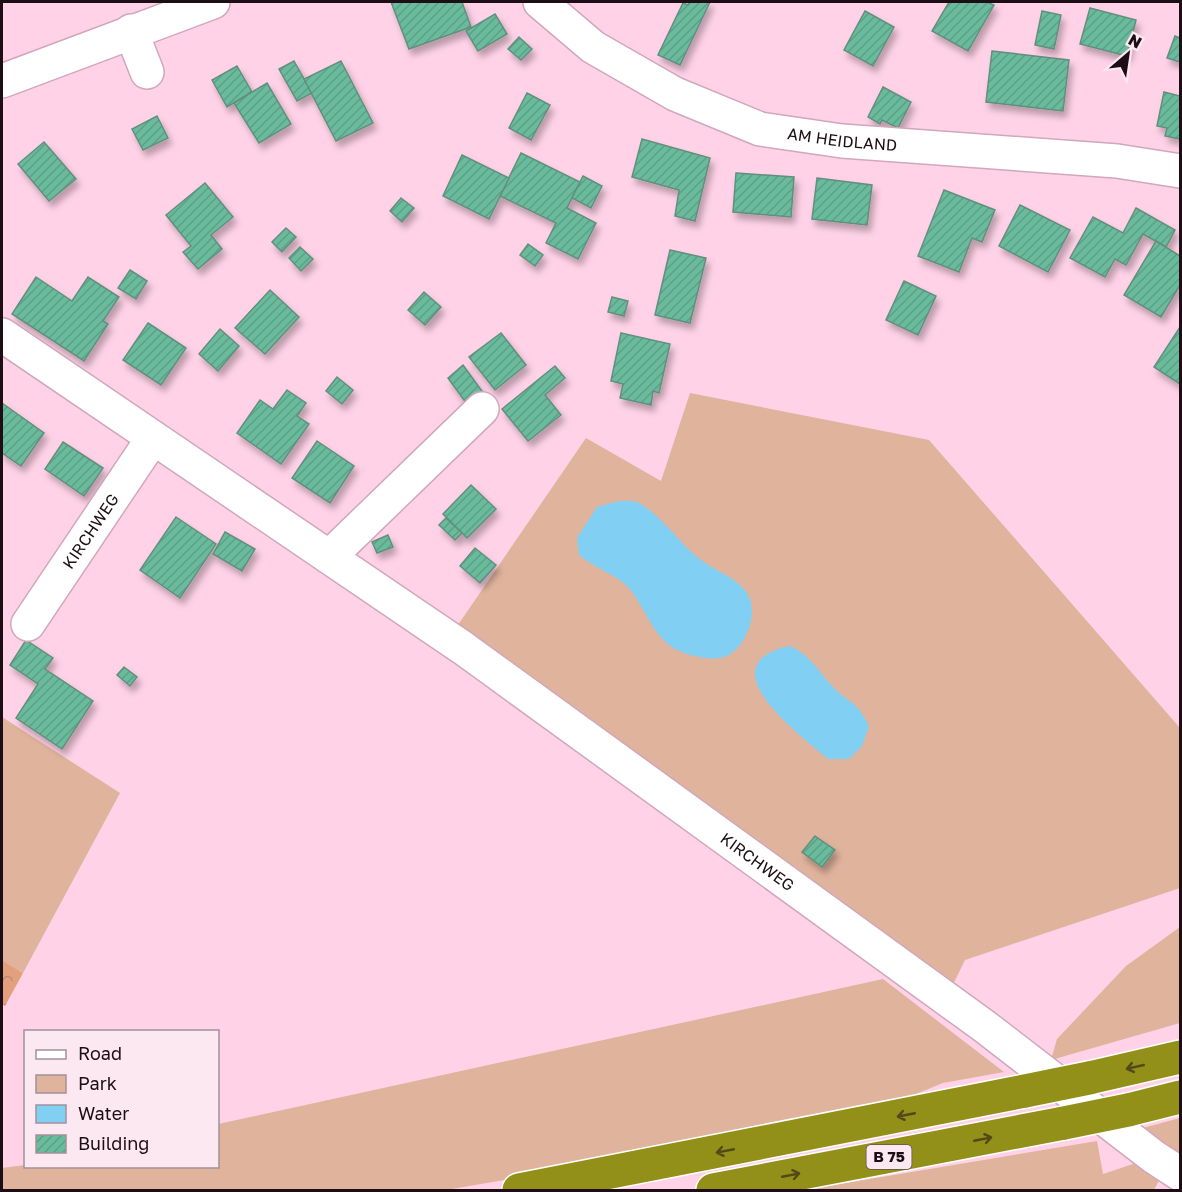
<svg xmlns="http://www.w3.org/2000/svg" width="1182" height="1192" font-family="'Golos Text',sans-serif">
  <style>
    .green { fill: #e0b39c }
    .forest { fill: url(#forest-crowns) }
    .water { fill: #81d0f3 }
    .building { fill: url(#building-hatch); stroke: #628f7d; stroke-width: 1.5; filter: url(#shadow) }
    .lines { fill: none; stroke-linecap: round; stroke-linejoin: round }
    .minor-casing { stroke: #d1a7bb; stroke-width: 36 }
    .highway-casing { stroke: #fff; stroke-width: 36 }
    .minor { stroke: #fff; stroke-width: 33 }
    .highway { stroke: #93901a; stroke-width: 33 }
    .highway-bridge-casing { stroke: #fff; stroke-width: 36; stroke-linecap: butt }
    .highway-bridge { stroke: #93901a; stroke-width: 33 }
    .oneway { stroke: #524818 }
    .labels { text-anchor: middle; stroke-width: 6; stroke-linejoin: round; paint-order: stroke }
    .shield { fill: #fbe8f1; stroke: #604f58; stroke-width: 1.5 }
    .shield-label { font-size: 15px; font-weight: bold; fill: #1d0e16 }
    .street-label { font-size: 16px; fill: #1d0e16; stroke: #fbe8f1 }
  </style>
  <defs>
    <pattern id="forest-crowns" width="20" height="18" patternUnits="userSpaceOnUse" patternTransform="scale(1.5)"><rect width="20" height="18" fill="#e3a07f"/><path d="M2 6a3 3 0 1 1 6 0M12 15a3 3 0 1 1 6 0" fill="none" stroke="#c2896d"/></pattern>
    <pattern id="building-hatch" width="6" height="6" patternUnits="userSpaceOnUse" patternTransform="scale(1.5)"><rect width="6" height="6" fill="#6abb9d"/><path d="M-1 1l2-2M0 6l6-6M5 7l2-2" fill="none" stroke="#5ba086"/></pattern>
    <filter id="shadow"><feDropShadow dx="3.5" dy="6" stdDeviation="3" flood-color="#0004"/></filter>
  </defs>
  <rect width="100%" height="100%" fill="#ffd2e7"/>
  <g class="green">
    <polygon points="690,393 929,440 1180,728 1180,888 965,960 946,999 449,638 586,438 661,481"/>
    <polygon points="2,717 120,793 23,973 2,960"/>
    <polygon points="1180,927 1180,1023 1051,1060 1057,1039 1126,966"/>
    <polygon points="883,979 1004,1072 943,1083 906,1098 637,1157 446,1190 2,1190 2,1168 25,1165 218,1166 218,1124"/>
    <polygon points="1180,1118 1180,1163 1139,1129"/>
    <polygon points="1097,1141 1103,1174 1154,1157 1167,1165 1154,1190 804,1190"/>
  </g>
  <polygon class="forest" points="2,960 23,973 5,1006 2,1004"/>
  <g class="water">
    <path d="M619 501C624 501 632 500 637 502 662 515 679 544 701 560 717 572 738 578 748 595 760 615 743 655 720 658 707 660 686 655 675 649 652 636 645 606 628 587 618 576 593 567 579 555L577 538 597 507Z"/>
    <path d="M790 646C810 655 819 672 834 688 851 705 856 700 869 726L862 746 849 759H828C800 735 704 664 790 646Z"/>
  </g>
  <g class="building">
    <polygon points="391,2 462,2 471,27 409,49"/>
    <polygon points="689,2 710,2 680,65 658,55 683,3 688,5"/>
    <polygon points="949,2 987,2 994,5 968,51 932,31"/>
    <polygon points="1090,8 1136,20 1127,56 1080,44"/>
    <polygon points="865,11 894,27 873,66 844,50"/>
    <polygon points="1042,11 1061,15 1054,49 1035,45"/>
    <polygon points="495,14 507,34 478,51 466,31"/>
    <polygon points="1175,36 1180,38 1180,62 1167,58"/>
    <polygon points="519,37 532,49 521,60 508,49"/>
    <polygon points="992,51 1069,60 1063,111 986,102"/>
    <polygon points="294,61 312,93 297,101 279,69"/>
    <polygon points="341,61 373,123 336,141 304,79"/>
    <polygon points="237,66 252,92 227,107 212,80"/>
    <polygon points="267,83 291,124 259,143 234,103"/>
    <polygon points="883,87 911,102 898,128 882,120 880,124 868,117"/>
    <polygon points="1164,92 1180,96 1180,139 1165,136 1167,128 1157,126"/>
    <polygon points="527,93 550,105 531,140 509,128"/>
    <polygon points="157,116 168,138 143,150 132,129"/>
    <polygon points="642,139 710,158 695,221 675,216 679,190 632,177"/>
    <polygon points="44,142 76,179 49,201 18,164"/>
    <polygon points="521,153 580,182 567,208 596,223 578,259 546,243 556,223 500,196"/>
    <polygon points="462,155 509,178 489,219 443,196"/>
    <polygon points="736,173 794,177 791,217 733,212"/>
    <polygon points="583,176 602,186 591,208 572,198"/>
    <polygon points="817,178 872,185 867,225 812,219"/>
    <polygon points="205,183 233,217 211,235 222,249 198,269 183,252 191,246 166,215"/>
    <polygon points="944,190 995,210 982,242 972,238 959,272 918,256"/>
    <polygon points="401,198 414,208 402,222 390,211"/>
    <polygon points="1020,205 1070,230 1048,272 999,246"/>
    <polygon points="1136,208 1175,230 1166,247 1143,234 1126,265 1115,259 1105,277 1070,258 1093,217 1123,233"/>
    <polygon points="286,228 296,237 282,252 272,242"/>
    <polygon points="1156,241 1180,256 1180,285 1161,317 1124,295"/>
    <polygon points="528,244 543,255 535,266 520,255"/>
    <polygon points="300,247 313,259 301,271 289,258"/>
    <polygon points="670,250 706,258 690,323 655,315"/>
    <polygon points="130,270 147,281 136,299 118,288"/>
    <polygon points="36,277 72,301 88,277 119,297 103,321 108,324 84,361 12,314"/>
    <polygon points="904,281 936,296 918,335 886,320"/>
    <polygon points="270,290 299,317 265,354 235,328"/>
    <polygon points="424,292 441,307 425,325 408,310"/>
    <polygon points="612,297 628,301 624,316 608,312"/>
    <polygon points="148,323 186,348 161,385 123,360"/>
    <polygon points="1180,327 1180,384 1154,367"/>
    <polygon points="220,329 239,346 218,371 199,354"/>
    <polygon points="501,333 526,365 495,390 469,357"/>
    <polygon points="621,333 670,344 659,393 653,391 651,405 620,398 623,384 611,381"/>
    <polygon points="463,365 484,394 469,407 448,378"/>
    <polygon points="555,366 565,378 545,395 561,415 528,441 502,409"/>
    <polygon points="337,377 353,390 342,404 326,391"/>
    <polygon points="287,390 306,403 297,416 309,424 281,464 237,433 260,400 273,409"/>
    <polygon points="2,403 44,433 21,466 2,453"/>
    <polygon points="317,441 354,466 330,503 292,478"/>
    <polygon points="63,442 103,468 84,496 45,469"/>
    <polygon points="471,485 496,509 467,538 443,514"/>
    <polygon points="176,517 216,544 180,598 140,570"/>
    <polygon points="446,518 462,533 455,540 439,525"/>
    <polygon points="225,532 255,549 242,571 213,554"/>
    <polygon points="388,535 393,547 377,553 372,542"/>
    <polygon points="475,548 496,565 480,583 460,566"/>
    <polygon points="26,640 53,658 45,669 93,701 62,749 16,718 38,684 10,665"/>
    <polygon points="124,667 137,677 130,686 117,675"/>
    <polygon points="815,836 835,850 822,867 802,852"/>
  </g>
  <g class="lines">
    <g class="minor-casing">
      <g id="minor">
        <path id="s1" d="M540 2 593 47 675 94 760 129 842 141 1117 161 1180 171"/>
        <polyline points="131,31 147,72"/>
        <polyline points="2,81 213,2"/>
        <path id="s2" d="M2 335 463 648 984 1026 1154 1157 1180 1174"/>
        <polyline points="329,557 482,409"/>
        <path id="s3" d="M28 624 153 438"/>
      </g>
    </g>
    <g class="highway-casing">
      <g id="highway">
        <polyline points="1089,1078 1180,1057"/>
        <polyline points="1128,1110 1180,1097"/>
        <polyline points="519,1190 1025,1091"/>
        <polyline points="713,1190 1064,1123"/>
      </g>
    </g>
    <use href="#minor" class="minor"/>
    <use href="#highway" class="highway"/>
    <g class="highway-bridge-casing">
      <g id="highway-bridge">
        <polyline points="1025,1091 1089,1078"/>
        <polyline points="1064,1123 1128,1110"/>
      </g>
    </g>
    <use href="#highway-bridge" class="highway-bridge"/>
  </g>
  <defs><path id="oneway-shaft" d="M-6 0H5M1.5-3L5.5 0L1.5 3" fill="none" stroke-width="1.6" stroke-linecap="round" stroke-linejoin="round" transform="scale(1.5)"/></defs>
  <g class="oneway">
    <use href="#oneway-shaft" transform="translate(1135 1067) rotate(167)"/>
    <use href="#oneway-shaft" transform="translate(906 1115) rotate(169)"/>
    <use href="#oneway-shaft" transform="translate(983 1139) rotate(-11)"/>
    <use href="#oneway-shaft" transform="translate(725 1151) rotate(169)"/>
    <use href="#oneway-shaft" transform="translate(791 1175) rotate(-11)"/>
  </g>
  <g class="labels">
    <rect class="shield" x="866.5" y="1145" width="45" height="24" rx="4.5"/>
    <g class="shield-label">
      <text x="889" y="1162">B 75</text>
    </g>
    <g class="street-label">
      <text dy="6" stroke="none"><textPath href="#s1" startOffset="339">AM HEIDLAND</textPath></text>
      <text dy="6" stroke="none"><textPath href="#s3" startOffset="112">KIRCHWEG</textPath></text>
      <text dy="6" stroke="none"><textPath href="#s2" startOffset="921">KIRCHWEG</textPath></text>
    </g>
  </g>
  <rect width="1182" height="1192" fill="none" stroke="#1d0e16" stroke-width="6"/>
  <rect x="24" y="1030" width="195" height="138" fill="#fbe8f1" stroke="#a29199" stroke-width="1.5"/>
  <rect x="36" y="1050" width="30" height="9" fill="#ffffff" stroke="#a29199" stroke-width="1.5"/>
  <text x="78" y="1060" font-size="18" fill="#1d0e16">Road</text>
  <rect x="36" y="1075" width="30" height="18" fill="#e0b39c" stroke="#a29199" stroke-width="1.5"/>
  <text x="78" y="1090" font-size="18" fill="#1d0e16">Park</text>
  <rect x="36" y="1105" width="30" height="18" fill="#81d0f3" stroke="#a29199" stroke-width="1.5"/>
  <text x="78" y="1120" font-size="18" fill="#1d0e16">Water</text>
  <rect x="36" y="1135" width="30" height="18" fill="url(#building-hatch)" stroke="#a29199" stroke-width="1.5"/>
  <text x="78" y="1150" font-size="18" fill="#1d0e16">Building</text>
  <g transform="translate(1128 54) rotate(29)" stroke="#fbe8f1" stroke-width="4.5" paint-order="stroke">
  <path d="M0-4.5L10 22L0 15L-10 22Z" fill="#1d0e16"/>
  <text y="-9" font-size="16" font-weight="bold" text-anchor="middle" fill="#1d0e16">N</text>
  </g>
</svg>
